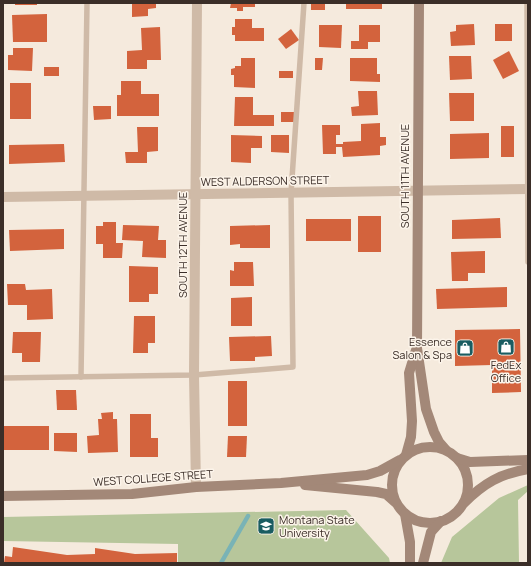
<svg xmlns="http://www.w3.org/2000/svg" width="531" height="566" font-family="Manrope,sans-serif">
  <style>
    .green { fill: #b7c69b }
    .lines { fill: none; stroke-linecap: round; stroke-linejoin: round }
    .stream { stroke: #79b3b6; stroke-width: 4.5 }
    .building { fill: #d3633d }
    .lane { stroke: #cfbaa7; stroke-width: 5.5 }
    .street { stroke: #cfbaa7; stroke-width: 10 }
    .secondary { stroke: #a38878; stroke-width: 10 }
    .labels { text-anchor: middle; stroke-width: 3; stroke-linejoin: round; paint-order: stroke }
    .street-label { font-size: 11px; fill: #3b2e28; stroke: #fcf4ea }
    .poi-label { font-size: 11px; fill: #3b2e28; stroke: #fcf4ea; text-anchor: end }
  </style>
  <rect width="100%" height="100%" fill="#f5eadd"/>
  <g class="green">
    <polygon points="528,485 528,491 518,500 519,563 441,563 452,537 499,498"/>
    <polygon points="346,510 389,558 390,563 178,563 178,544 3,541 3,517"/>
  </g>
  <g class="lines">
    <polyline class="stream" points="221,563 248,516"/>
  </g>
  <g class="building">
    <rect x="15" y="3" width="22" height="2"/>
    <polygon points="132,3 156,3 156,8 148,9 148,16 132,17"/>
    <polygon points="231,3 255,3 255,7 243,7 243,11 237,11 237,8 230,8"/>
    <rect x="311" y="3" width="14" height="7"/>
    <rect x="346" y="3" width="36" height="6"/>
    <polygon points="47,14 47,42 13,42 12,15"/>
    <polygon points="235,19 252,19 252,28 264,28 264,41 235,41 235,35 232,35 232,27 235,27"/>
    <polygon points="474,24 475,45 451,46 450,32 456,31 456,25"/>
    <rect x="495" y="24" width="17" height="17"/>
    <polygon points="319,25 342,25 341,48 319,47"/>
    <polygon points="359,25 380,25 380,42 368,42 368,49 351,49 351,41 359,41"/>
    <polygon points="160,27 161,60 147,60 147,69 127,69 127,51 142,50 141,28"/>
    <polygon points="291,29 299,40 286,49 278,39"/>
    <polygon points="13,48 33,48 32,71 8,70 8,55 13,55"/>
    <polygon points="509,51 519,71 503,79 493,60"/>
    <polygon points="449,56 471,56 472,79 450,80"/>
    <polygon points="241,58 255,58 255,88 234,87 234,75 231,75 231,69 235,68 235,66 241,66"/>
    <polygon points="315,58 323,58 322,70 315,70"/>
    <polygon points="350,58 377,58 377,74 380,74 380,82 350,81"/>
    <rect x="44" y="67" width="15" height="9"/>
    <rect x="279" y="71" width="14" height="7"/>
    <polygon points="121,81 141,81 141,94 159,94 159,116 117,116 117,95 121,95"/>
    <rect x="10" y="83" width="21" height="36"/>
    <polygon points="358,91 377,91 378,115 352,116 351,107 359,106"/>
    <polygon points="449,93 474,93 474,121 450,121"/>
    <polygon points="235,97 253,97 253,115 274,115 274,126 234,126"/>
    <polygon points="93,106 111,106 111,119 94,120"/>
    <rect x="281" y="112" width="14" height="10"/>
    <polygon points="380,123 380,137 386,137 386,145 380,146 380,155 343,157 342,147 336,147 336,154 323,154 322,125 340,125 340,135 336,135 336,144 343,144 343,142 361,141 361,124"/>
    <rect x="501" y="126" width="13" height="31"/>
    <polygon points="137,127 158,127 158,151 147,152 147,163 126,163 125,152 138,152"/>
    <polygon points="489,133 489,158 450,159 450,134"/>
    <polygon points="231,135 262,136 262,148 251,148 251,163 231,162"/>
    <polygon points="271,135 289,135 289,153 271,152"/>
    <polygon points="64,144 65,162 9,164 9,145"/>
    <rect x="358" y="216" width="23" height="36"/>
    <polygon points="500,218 501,238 452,239 452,220"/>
    <rect x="306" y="219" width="45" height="22"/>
    <polygon points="103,222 116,222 116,243 123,243 122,258 103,258 103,244 96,244 96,226 103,226"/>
    <polygon points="123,225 159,226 158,240 166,240 166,258 142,257 143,241 122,240"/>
    <polygon points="270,225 270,248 240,248 240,244 230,245 230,226"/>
    <polygon points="64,229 64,249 10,251 9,230"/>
    <polygon points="485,251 485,273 468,273 468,281 452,281 451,252"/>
    <polygon points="234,262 253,262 254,286 230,286 230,270 234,271"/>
    <polygon points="129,266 158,267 158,294 149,294 149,302 129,302"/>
    <polygon points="7,284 25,284 26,290 52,289 53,319 27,320 27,305 8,305"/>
    <polygon points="507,287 507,307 437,309 436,289"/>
    <polygon points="252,297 252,326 231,326 231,298"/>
    <polygon points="134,316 155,316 155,343 148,343 148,353 133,353"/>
    <polygon points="520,329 521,392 492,393 492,365 455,366 455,330"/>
    <polygon points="13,332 41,332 40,362 22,362 22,353 12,353"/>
    <polygon points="271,336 272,356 255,357 255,361 230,361 229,337"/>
    <rect x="228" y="381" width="19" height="45"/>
    <polygon points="56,390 76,390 77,410 57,410"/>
    <polygon points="113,412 113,419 117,419 118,452 88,453 87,436 99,435 98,419 102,419 101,413"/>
    <polygon points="130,414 151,414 151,438 158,438 158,457 130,457"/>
    <rect x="3" y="426" width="46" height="24"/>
    <polygon points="54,433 77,433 77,452 54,451"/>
    <polygon points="228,436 247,436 246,457 227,457"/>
    <polygon points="13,547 67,555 95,554 95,548 135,554 177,553 177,563 4,563 5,556 12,557"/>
  </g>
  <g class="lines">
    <g class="lane">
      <polyline points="527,3 528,262"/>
      <polyline points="81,377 87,3"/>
      <polyline points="3,378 194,375 293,367 291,193 304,3"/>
    </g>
    <g class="street">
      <polyline points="3,197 528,189"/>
      <polyline points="196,487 194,375 197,3"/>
    </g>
    <g class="secondary">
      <polyline points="419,3 417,348 426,409 434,432 439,442 446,450"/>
      <circle cx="430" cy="485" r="38"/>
      <polyline points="406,455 411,437 412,421 409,373 416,350"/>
      <polyline points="457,458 470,462 528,460"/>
      <polyline points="305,485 377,492 386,494 395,502"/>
      <polyline points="3,496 132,494 196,487 281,483 367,475 380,471 400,460"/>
      <path d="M464 503C484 483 500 474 528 469"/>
      <polyline points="405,514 410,542 410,563"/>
      <polyline points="423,563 431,532 441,521"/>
    </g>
  </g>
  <defs>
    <g id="shop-square" transform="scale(0.9)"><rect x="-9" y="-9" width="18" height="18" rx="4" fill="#195c61" stroke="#fcf4ea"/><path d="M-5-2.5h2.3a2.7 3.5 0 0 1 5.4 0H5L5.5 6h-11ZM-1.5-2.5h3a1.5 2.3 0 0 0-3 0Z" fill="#fff"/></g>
    <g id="university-square" transform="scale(0.9)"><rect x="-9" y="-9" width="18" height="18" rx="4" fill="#195c61" stroke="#fcf4ea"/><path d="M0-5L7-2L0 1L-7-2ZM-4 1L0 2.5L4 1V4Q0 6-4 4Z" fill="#fff"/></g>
  </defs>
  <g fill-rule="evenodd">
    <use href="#shop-square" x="506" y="347"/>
    <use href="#shop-square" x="465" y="348"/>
    <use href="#university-square" x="266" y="526"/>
  </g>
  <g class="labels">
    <g class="street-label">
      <text transform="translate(405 176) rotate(-90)" y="4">SOUTH 11TH AVENUE</text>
      <text transform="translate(265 181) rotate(-1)" y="4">WEST ALDERSON STREET</text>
      <text transform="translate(183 245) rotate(-90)" y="4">SOUTH 12TH AVENUE</text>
      <text transform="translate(153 478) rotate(-4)" y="4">WEST COLLEGE STREET</text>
    </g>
    <g class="poi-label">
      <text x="452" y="346">Essence<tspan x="452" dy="13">Salon &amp; Spa</tspan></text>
      <text x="506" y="369" text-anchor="middle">FedEx<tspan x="506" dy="13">Office</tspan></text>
      <text x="279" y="524" text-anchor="start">Montana State<tspan x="279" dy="13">University</tspan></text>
    </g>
  </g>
  <rect width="531" height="566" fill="none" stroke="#3b2e28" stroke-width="8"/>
</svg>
